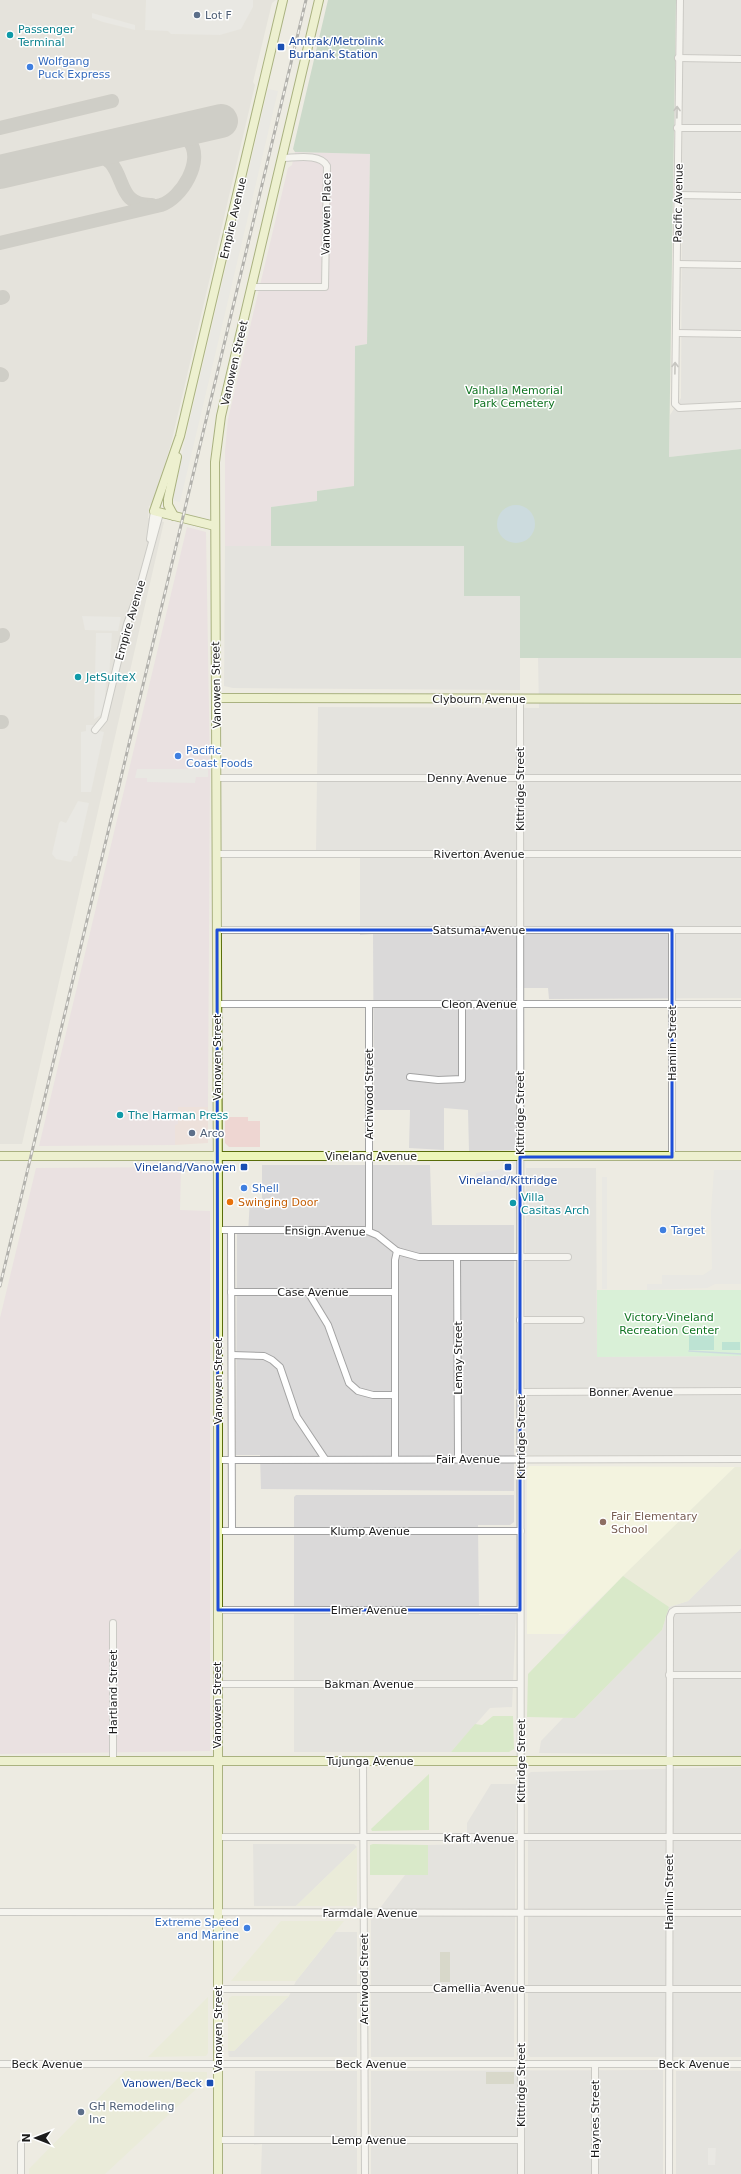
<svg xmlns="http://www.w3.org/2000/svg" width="741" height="2174" font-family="'DejaVu Sans',sans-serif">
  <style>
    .residential { fill: #dad9d9 }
    .commercial { fill: #eed6d2 }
    .industrial { fill: #e6d5e1 }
    .education { fill: #fafddb }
    .airport { fill: #dcdad4 }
    .construction { fill: #bfc1ae }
    .farmland { fill: #e6ecce }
    .grass { fill: #c2e6aa }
    .cemetery { fill: #a5c5ad }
    .park { fill: #c0f6ca }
    .pitch { fill: #83d9c0 }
    .parking { fill: #e4e4e4 }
    .water { fill: #a4c8d9 }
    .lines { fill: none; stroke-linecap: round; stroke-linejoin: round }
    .stream { stroke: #a4c8d9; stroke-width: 1.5 }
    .taxiway { stroke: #acaaa6; stroke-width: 14 }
    .runway { stroke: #acaaa6; stroke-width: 34 }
    .street-casing { stroke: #a3a3a3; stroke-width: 8 }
    .secondary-casing { stroke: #596d0a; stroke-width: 10 }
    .street { stroke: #fff; stroke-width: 6 }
    .secondary { stroke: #edf6b8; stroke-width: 8 }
    .rail-casing { stroke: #6a6a6a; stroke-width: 3 }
    .rail { stroke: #fff; stroke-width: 1.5; stroke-dasharray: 4.5; stroke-linecap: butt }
    .oneway { stroke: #999 }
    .marked { fill: none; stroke: #1d4ed8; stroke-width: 3; stroke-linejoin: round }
    .service-dot { fill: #5c6f8a; stroke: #fff; stroke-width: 1.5 }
    .culture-dot { fill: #0f9aa8; stroke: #fff; stroke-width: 1.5 }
    .transit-dot { fill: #1a4fb4; stroke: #fff; stroke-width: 1.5 }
    .shop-dot { fill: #3f7fe0; stroke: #fff; stroke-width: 1.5 }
    .food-dot { fill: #e8710a; stroke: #fff; stroke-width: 1.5 }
    .education-dot { fill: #8d6e63; stroke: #fff; stroke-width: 1.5 }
    .labels { text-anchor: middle; stroke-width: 3; stroke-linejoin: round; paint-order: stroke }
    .service-label { font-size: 11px; fill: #4e5e75; stroke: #fff; text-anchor: start }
    .culture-label { font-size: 11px; fill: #0d838f; stroke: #fff; text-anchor: start }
    .transit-label { font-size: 11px; fill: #164399; stroke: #fff; text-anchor: end }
    .shop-label { font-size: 11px; fill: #366cbe; stroke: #fff; text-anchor: start }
    .street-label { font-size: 11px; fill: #1c1c1c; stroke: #fff }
    .park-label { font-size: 11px; fill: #107422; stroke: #fff }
    .food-label { font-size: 11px; fill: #c56008; stroke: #fff; text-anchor: start }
    .education-label { font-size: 11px; fill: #785e54; stroke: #fff; text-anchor: start }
  </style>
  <rect width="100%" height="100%" fill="#edebe2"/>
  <g class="residential">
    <polygon points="683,0 741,0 741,449 669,457 670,415 681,398"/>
    <polygon points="225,546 464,546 520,596 520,690 233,688 224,686"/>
    <polygon points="538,658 741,658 741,998 549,999 548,988 516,988 516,1150 469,1151 468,1110 444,1108 444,1150 409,1148 410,1110 374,1110 373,934 360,935 360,850 316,851 318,707 539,708"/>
    <polygon points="262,1165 430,1165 432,1225 514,1225 514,1491 261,1489 260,1455 236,1455 237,1234 248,1233 250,1199 262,1198"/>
    <polygon points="526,1168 596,1168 597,1357 741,1356 741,1455 527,1455 525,1453"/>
    <polygon points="296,1495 514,1495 514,1522 510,1525 478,1525 479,1615 516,1614 512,1707 490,1708 451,1752 294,1752 294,1497"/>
    <polygon points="741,1548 741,1756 539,1753 541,1741 563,1718 575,1718 662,1630 669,1607 688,1601"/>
    <polygon points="741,1767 741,2057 530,2057 528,2054 528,1774 531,1772"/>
    <polygon points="491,1784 516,1784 514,2057 371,2057 371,1920 405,1875 428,1875 428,1845 467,1844 467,1823"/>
    <polygon points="253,1844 354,1844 357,1847 296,1906 254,1906"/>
    <polygon points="335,1932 357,1932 357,2057 229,2057 228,2051 234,2051 289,1996 296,1981"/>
    <polygon points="663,2070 663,2174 371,2174 371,2071"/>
    <polygon points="255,2071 357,2071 357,2174 261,2174 262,2144 254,2145"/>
    <rect x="676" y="2071" width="65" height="103"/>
  </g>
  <g class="commercial">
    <polygon points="178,1107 208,1107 208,1143 175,1145 175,1124 178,1124"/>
    <polygon points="225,1117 248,1117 248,1121 260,1121 260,1147 229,1147 225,1143"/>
  </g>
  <g class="industrial">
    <polygon points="295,152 370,154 367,344 355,346 354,486 317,491 318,501 271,507 271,546 225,546 225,451 228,419 288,168 292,165"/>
    <polygon points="187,527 206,532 210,768 208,1107 178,1107 178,1124 175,1125 175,1145 39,1146"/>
    <polygon points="181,1167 180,1210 210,1211 210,1751 0,1754 0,1318 36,1168"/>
  </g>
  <polygon class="education" points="529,1466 735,1467 564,1634 527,1634 527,1469"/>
  <polygon class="airport" points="0,0 276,0 272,3 253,82 255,85 171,444 152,504 149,506 148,518 164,522 22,1144 0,1144"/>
  <g class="construction">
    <rect x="440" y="1952" width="10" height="30"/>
    <rect x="486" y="2072" width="28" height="12"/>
  </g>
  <g class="farmland">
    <polygon points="735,1467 741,1467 741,1548 688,1601 669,1607 623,1576"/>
    <polygon points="357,1847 357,1906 296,1906"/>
    <polygon points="281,1921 344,1921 296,1981 231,1981"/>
    <polygon points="232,1996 289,1996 234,2051 228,2051 228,2002 229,1998"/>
    <polygon points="208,1997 208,2053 206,2056 148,2057"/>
    <polygon points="125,2071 207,2072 207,2079 105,2174 29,2174 29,2169"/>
  </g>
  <g class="grass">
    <polygon points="623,1576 669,1607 662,1630 575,1718 527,1717 528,1674"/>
    <polygon points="493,1716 513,1716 514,1749 509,1752 451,1752 475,1724 482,1725"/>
    <polygon points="429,1774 429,1830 372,1831 371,1829"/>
    <polygon points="373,1844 428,1845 428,1875 370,1875 370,1845"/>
  </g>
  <polygon class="cemetery" points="328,0 676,0 669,457 741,449 741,658 520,658 520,596 464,596 464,546 271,546 271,507 317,501 317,491 354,486 355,346 367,344 370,154 295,152 293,149"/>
  <polygon class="park" points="597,1290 741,1290 741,1356 597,1357"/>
  <g class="pitch">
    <rect x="689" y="1334" width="25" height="16"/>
    <rect x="722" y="1342" width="18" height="8"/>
  </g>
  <g class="parking">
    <polygon points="146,0 253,0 253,7 241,29 220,35 171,34 168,31 145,30"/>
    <polygon points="92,13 135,25 135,30 103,22 92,18"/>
    <polygon points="268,89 278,91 180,502 171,500"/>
    <polygon points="82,616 121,617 118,631 85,630"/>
    <polygon points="96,633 112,633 109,678 106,681 105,701 101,715 94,719"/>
    <polygon points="86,725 94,725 95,730 104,732 91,792 81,792 81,732 86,731"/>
    <polygon points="137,769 208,769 208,777 196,777 195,783 147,782 147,778 135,778"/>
    <polygon points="78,801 89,803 77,856 74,856 71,862 56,859 52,854 59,823 61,821 66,823"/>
    <polygon points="510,1168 510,1187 475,1185 476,1173"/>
    <polygon points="714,1170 741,1170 741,1284 715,1284 707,1288 647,1290 647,1284 662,1284 662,1275 703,1275 712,1269 711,1211"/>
    <rect x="602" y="1177" width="5" height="112"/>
    <polygon points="708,2148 716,2148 715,2165 708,2165"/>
  </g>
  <circle class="water" cx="516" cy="524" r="19"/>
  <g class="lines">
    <polyline class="stream" points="689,1351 741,1354"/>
    <g class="taxiway">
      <polyline points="0,128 112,101"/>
      <path d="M82 153C92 154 103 155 111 163 125 180 120 206 152 205"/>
      <path d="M0 243 161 205C181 199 205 160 189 141 184 136 176 135 169 133"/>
      <polyline points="0,298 3,297"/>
      <polyline points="0,374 2,375"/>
      <polyline points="0,636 3,635"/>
      <polyline points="0,722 2,722"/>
    </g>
    <polyline class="runway" points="0,172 221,121"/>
    <g class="street-casing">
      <g id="street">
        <polyline points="680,0 675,404 679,408 741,405"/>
        <polyline points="678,58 741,59"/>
        <polyline points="677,128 741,128"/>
        <polyline points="678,195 741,196"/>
        <polyline points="677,264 741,265"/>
        <path d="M252 287H325L327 166C320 153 295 158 282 158"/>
        <polyline points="676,333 741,334"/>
        <polyline points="150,539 154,511"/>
        <polyline points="520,699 521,2174"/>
        <polyline points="95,730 104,719 127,624 137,597 160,513"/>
        <polyline points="217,778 741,778"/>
        <polyline points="217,854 741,854"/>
        <polyline points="217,930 741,930"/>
        <polyline points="672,930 672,1157"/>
        <polyline points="217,1004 741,1004"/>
        <polyline points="410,1077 438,1080 462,1079 462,1005"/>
        <polyline points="218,1230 365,1230 377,1235 397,1251 419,1257 568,1257"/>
        <polyline points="231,1230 232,1531"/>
        <polyline points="369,1231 369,1004"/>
        <polyline points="457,1257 458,1459"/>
        <polyline points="231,1292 395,1292"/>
        <polyline points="308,1292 328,1325 349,1383 358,1391 373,1395 395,1395"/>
        <polyline points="520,1320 581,1320"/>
        <polyline points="232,1355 264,1356 272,1360 280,1367 297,1417 325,1459"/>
        <polyline points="520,1392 741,1391"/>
        <polyline points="395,1459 395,1260 397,1251"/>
        <polyline points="218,1460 741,1459"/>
        <polyline points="218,1531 521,1531"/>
        <polyline points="218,1610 520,1610"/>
        <polyline points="669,1675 741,1675"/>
        <polyline points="218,1684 520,1684"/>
        <polyline points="113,1761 113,1623"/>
        <polyline points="363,1761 365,2174"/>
        <polyline points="217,1837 741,1837"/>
        <polyline points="0,1912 741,1913"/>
        <polyline points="217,1989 741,1989"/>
        <polyline points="0,2064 741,2064"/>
        <polyline points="218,2140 521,2140"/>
        <polyline points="21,2144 21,2174"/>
        <polyline points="595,2174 595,2065"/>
        <polyline points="669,2174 670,1617 672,1612 675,1610 741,1609"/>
      </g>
    </g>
    <g class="secondary-casing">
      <g id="secondary">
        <polyline points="174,516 168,505 168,499 177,457"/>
        <polyline points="215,526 154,511 180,436 283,0"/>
        <polyline points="217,698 741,699"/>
        <polyline points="0,1156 741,1156"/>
        <polyline points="0,1761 741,1761"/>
        <polyline points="218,2174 218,1197 215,462 221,416 319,0"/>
      </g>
    </g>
    <use href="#street" class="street"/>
    <use href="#secondary" class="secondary"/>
    <g class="rail-casing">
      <polyline id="rail" points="0,1286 306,0"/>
    </g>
    <use href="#rail" class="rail"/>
  </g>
  <defs><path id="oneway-shaft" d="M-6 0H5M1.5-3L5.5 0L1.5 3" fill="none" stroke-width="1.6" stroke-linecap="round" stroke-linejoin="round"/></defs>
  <g class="oneway">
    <use href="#oneway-shaft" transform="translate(677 112) rotate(-89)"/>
    <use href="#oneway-shaft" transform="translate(675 368) rotate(-89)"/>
  </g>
  <path d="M0 0H741V2174H0ZM217 930H672V1157H520V1610H218Z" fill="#edebe2" fill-opacity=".55" fill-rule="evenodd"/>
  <path class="marked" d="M217 930H672V1157H520V1610H218Z"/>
  <g class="service-dot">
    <circle cx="197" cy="15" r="4"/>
    <circle cx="192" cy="1133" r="4"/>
    <circle cx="81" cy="2112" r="4"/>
  </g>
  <g class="culture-dot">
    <circle cx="10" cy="35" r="4"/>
    <circle cx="78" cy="677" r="4"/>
    <circle cx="120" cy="1115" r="4"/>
    <circle cx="513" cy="1203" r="4"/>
  </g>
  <g class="transit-dot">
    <rect x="277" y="43" width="8" height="8" rx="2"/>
    <rect x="240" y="1163" width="8" height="8" rx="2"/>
    <rect x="504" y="1163" width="8" height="8" rx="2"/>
    <rect x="206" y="2079" width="8" height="8" rx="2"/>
  </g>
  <g class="shop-dot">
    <circle cx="30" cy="67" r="4"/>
    <circle cx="178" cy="756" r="4"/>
    <circle cx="244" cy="1188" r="4"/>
    <circle cx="663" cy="1230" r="4"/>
    <circle cx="247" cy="1928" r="4"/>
  </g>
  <circle class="food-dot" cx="230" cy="1202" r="4"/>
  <circle class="education-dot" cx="603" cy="1522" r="4"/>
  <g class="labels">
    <g class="service-label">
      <text x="205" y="19">Lot F</text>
      <text x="200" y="1137">Arco</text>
      <text x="89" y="2110">GH Remodeling<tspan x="89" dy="13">Inc</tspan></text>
    </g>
    <g class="culture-label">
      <text x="18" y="33">Passenger<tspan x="18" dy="13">Terminal</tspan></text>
      <text x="86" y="681">JetSuiteX</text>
      <text x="128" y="1119">The Harman Press</text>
      <text x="521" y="1201">Villa<tspan x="521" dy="13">Casitas Arch</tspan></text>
    </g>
    <g class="transit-label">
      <text x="289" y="45" text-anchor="start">Amtrak/Metrolink<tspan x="289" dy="13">Burbank Station</tspan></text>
      <text x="236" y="1171">Vineland/Vanowen</text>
      <text x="508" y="1184" text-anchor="middle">Vineland/Kittridge</text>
      <text x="202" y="2087">Vanowen/Beck</text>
    </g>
    <g class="shop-label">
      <text x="38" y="65">Wolfgang<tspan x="38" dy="13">Puck Express</tspan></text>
      <text x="186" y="754">Pacific<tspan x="186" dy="13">Coast Foods</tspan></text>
      <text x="252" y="1192">Shell</text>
      <text x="671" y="1234">Target</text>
      <text x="239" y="1926" text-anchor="end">Extreme Speed<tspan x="239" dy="13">and Marine</tspan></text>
    </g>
    <g class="street-label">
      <text transform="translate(678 203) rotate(-89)" y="4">Pacific Avenue</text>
      <text transform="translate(326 214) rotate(-89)" y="4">Vanowen Place</text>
      <text transform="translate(233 218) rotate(-77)" y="4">Empire Avenue</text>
      <text transform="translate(234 363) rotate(-77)" y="4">Vanowen Street</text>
      <text transform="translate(130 620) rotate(-74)" y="4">Empire Avenue</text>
      <text transform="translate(216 685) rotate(-91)" y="4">Vanowen Street</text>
      <text x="479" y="703">Clybourn Avenue</text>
      <text x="467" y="782">Denny Avenue</text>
      <text transform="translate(520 789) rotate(-90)" y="4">Kittridge Street</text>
      <text x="479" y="858">Riverton Avenue</text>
      <text x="479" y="934">Satsuma Avenue</text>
      <text x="479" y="1008">Cleon Avenue</text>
      <text transform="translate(672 1043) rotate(-90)" y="4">Hamlin Street</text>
      <text transform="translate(217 1057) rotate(-90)" y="4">Vanowen Street</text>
      <text transform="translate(369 1094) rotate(-90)" y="4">Archwood Street</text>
      <text transform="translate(520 1113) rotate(-90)" y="4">Kittridge Street</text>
      <text x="371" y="1160">Vineland Avenue</text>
      <text transform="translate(325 1231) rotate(1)" y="4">Ensign Avenue</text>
      <text x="313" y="1296">Case Avenue</text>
      <text transform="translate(458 1358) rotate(-90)" y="4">Lemay Street</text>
      <text transform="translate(218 1381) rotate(-90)" y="4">Vanowen Street</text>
      <text x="631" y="1396">Bonner Avenue</text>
      <text transform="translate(521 1437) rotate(-90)" y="4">Kittridge Street</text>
      <text x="468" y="1463">Fair Avenue</text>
      <text x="370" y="1535">Klump Avenue</text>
      <text x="369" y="1614">Elmer Avenue</text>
      <text x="369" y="1688">Bakman Avenue</text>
      <text transform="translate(113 1692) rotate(-90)" y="4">Hartland Street</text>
      <text transform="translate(217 1705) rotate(-90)" y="4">Vanowen Street</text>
      <text x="370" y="1765">Tujunga Avenue</text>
      <text transform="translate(521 1761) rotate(-90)" y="4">Kittridge Street</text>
      <text x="479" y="1842">Kraft Avenue</text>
      <text transform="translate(669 1892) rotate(-90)" y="4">Hamlin Street</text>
      <text x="370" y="1917">Farmdale Avenue</text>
      <text transform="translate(364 1979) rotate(-90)" y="4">Archwood Street</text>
      <text x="479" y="1992">Camellia Avenue</text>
      <text transform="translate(218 2029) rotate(-90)" y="4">Vanowen Street</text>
      <text x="47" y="2068">Beck Avenue</text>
      <text x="371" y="2068">Beck Avenue</text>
      <text x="694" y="2068">Beck Avenue</text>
      <text transform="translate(521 2085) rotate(-90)" y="4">Kittridge Street</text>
      <text transform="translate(595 2119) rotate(-90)" y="4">Haynes Street</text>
      <text x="369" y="2144">Lemp Avenue</text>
    </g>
    <g class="park-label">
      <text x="514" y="394">Valhalla Memorial<tspan x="514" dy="13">Park Cemetery</tspan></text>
      <text x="669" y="1321">Victory-Vineland<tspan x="669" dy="13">Recreation Center</tspan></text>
    </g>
    <g class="food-label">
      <text x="238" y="1206">Swinging Door</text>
    </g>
    <g class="education-label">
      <text x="611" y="1520">Fair Elementary<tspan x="611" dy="13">School</tspan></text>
    </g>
  </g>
  <g transform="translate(36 2138) rotate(270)" stroke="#ffffff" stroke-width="3" paint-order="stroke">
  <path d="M0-3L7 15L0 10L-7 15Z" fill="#1c1c1c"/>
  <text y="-6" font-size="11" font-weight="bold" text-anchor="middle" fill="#1c1c1c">N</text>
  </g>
</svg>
